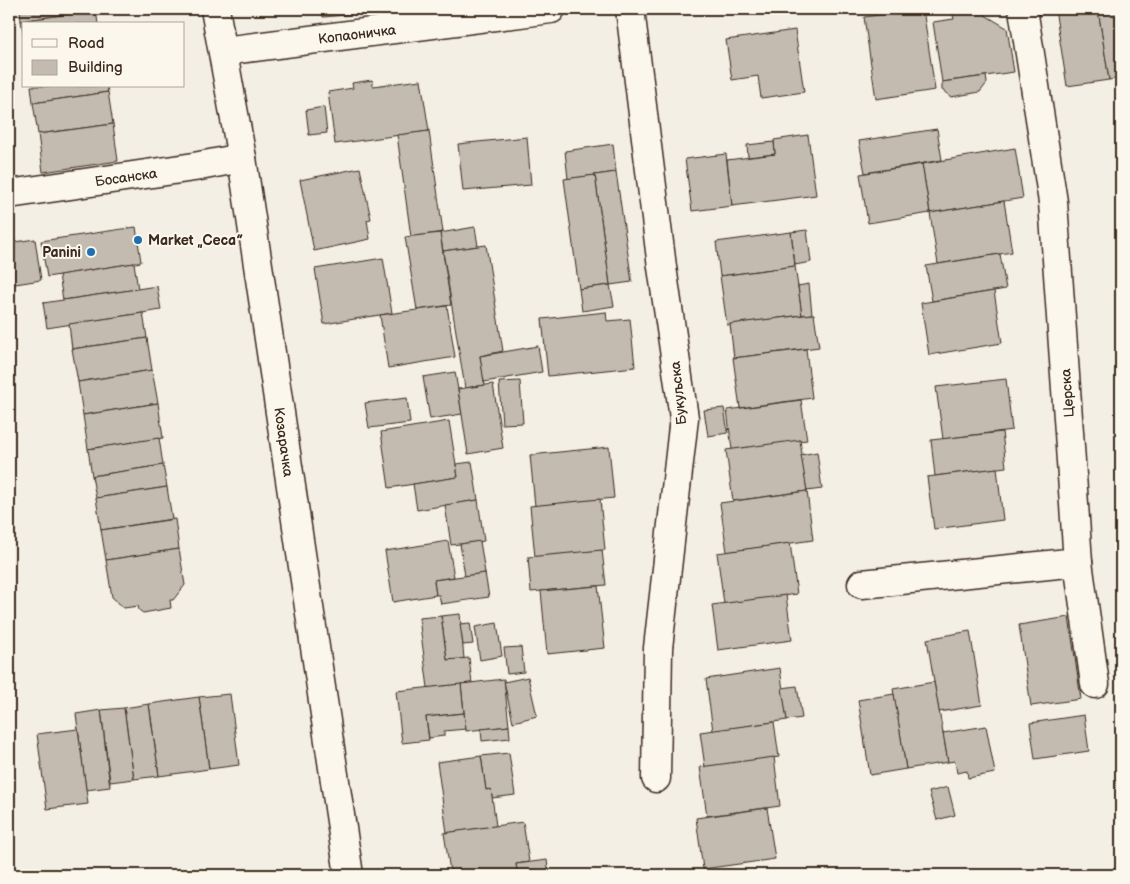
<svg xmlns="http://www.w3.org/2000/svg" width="1130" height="884" font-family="'Balsamiq Sans',sans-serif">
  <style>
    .building { fill: #c3bbb0; stroke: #3b2a1e }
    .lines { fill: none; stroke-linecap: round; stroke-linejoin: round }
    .minor-casing { stroke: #3b2a1e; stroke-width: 31 }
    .minor { stroke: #fbf7ec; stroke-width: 28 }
    .poi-dot { fill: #1f6fb2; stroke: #fbf7ec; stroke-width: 2 }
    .labels { text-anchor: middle; stroke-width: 4; stroke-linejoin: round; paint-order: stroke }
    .street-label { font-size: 14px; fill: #3b2a1e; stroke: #fbf7ec }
    .poi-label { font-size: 14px; font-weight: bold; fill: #3b2a1e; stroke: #fbf7ec; text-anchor: start }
  </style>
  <rect width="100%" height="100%" fill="#f3efe4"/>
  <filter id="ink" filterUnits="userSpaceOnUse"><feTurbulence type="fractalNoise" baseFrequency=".02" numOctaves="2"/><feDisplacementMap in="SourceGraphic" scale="10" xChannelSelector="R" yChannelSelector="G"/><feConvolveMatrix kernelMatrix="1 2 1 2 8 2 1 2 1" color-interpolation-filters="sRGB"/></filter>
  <g filter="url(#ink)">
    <g class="building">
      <polygon points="20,9 96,9 96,10 21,21"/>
      <polygon points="322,9 366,9 366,13 323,17"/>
      <polygon points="923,9 935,90 876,99 864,17"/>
      <polygon points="957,9 983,9 985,15 1007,28 1014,72 942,82 933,22 954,19 953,15"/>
      <polygon points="1055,9 1098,9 1109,80 1067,86"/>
      <polygon points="1098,9 1121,9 1121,78 1109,80"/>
      <polygon points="96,10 98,24 24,24 24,37 21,21"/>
      <polygon points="795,30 804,92 761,98 758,76 732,80 726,40"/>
      <polygon points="986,76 987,83 980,92 951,97 942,90 942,82"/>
      <polygon points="372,80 373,86 421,80 429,131 335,144 328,92 353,88 352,83"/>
      <polygon points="31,86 107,86 108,92 33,103"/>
      <polygon points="108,92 113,124 38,134 33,103"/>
      <polygon points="324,107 327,133 309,135 306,110"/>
      <polygon points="113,124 118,161 43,172 38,134"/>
      <polygon points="937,129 942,160 865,173 859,141"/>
      <polygon points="429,131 443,232 411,237 397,135"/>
      <polygon points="808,135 816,195 732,206 727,160 775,154 774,140"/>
      <polygon points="527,137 531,185 463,191 458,144"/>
      <polygon points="774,142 775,154 748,157 747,145"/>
      <polygon points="613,144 616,172 568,179 565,151"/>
      <polygon points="1015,148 1023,198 930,213 922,164"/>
      <polygon points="726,154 732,206 692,211 685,159"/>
      <polygon points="922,164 930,213 868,223 860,174"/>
      <polygon points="360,168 371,219 367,220 370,239 314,251 300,180"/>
      <polygon points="616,172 632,282 610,285 595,175"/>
      <polygon points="595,175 610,285 579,289 564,179"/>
      <polygon points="1004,201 1012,252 938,264 930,213"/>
      <polygon points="136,227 141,262 47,277 41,241"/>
      <polygon points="475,227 478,246 443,251 440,233"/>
      <polygon points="807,230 811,262 795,265 791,232"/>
      <polygon points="791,232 795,266 720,276 716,242"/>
      <polygon points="440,233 451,305 417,310 405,237"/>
      <polygon points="35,239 41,280 9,285 9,243"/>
      <polygon points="486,245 503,351 480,356 485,385 465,388 443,251"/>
      <polygon points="1000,254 1006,289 932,301 926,266"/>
      <polygon points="383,258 392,313 324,324 315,269"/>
      <polygon points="134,263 138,289 63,300 59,275"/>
      <polygon points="795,266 802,315 727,325 720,276"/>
      <polygon points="809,284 812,314 802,315 798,286"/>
      <polygon points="610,285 614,306 582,311 579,289"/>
      <polygon points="157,286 161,310 47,328 43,303"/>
      <polygon points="994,291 1002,343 929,355 921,303"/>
      <polygon points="447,306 455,357 388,368 380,315"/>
      <polygon points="606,312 607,321 630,319 635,367 548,376 542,319"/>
      <polygon points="143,313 147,338 72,349 69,324"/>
      <polygon points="812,314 814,314 819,347 734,358 730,324"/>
      <polygon points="147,338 152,370 78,382 72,349"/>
      <polygon points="538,346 542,372 484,382 480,356"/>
      <polygon points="806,349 812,398 740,408 733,358"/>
      <polygon points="152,370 158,403 83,415 78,382"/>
      <polygon points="455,372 462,414 430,419 423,377"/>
      <polygon points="1006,379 1012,430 943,439 936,387"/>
      <polygon points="520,381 523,423 502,424 499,382"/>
      <polygon points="493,384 503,448 468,454 458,389"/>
      <polygon points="407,398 410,423 369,428 365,403"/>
      <polygon points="801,400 807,440 732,450 727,410"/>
      <polygon points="158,403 163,438 88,449 83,415"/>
      <polygon points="724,408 728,433 708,436 704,410"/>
      <polygon points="449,421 458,477 389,488 381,432"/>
      <polygon points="1002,432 1006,467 935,476 931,440"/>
      <polygon points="159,438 163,465 92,476 88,449"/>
      <polygon points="800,440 807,491 733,501 726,450"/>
      <polygon points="609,447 614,498 535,506 530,455"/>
      <polygon points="817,452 822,489 807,491 801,455"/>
      <polygon points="472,462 478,500 417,510 413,484 458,477 456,464"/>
      <polygon points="163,465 167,487 96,498 92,476"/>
      <polygon points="997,468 1003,520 934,529 927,477"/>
      <polygon points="167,487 172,519 101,530 96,498"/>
      <polygon points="807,491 813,540 727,552 720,503"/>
      <polygon points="600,499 605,550 535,557 530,506"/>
      <polygon points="478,500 484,541 451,545 445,505"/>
      <polygon points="175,519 179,549 106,560 101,530"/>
      <polygon points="448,541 454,577 434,580 436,595 393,602 385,551"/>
      <polygon points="480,541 485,573 465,576 460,544"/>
      <polygon points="790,543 797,594 724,604 717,553"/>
      <polygon points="179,549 185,585 173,600 170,600 171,608 143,613 139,610 138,606 124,608 112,597 106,560"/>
      <polygon points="602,550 606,585 531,592 528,557"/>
      <polygon points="485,573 489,597 441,604 439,595 436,595 434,580"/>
      <polygon points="598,586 605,648 547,654 541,591"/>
      <polygon points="786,595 792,640 718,650 712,605"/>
      <polygon points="460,614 464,659 447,660 441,616"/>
      <polygon points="441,616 447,660 469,658 472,683 428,688 419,618"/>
      <polygon points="1069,617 1081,699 1031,706 1019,625"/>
      <polygon points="470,623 473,644 463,645 460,624"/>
      <polygon points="497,623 502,656 480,660 475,627"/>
      <polygon points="970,631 982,705 939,712 927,639"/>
      <polygon points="521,647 524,672 507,674 504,648"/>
      <polygon points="780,668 787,720 713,731 706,679"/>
      <polygon points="528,677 537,716 513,722 504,682"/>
      <polygon points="504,679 509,726 466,731 461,684"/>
      <polygon points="934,682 948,762 906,769 893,689"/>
      <polygon points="461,684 464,713 426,717 429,740 402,743 396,691"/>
      <polygon points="797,686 802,718 787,720 782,688"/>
      <polygon points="230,694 239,765 209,769 199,697"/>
      <polygon points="894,694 906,769 870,775 858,700"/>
      <polygon points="199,697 209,769 159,776 149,704"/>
      <polygon points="149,704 159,776 134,779 124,708"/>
      <polygon points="124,708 134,779 110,782 101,710"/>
      <polygon points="101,710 110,787 86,790 76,714"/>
      <polygon points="464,713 466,729 444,731 444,736 429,738 426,717"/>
      <polygon points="1084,715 1089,751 1035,759 1030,723"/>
      <polygon points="774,722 779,757 705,767 700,732"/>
      <polygon points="509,726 510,738 482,741 481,729"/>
      <polygon points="986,726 995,773 968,778 967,771 957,773 955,761 948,762 943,733"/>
      <polygon points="78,729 88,804 47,809 37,734"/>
      <polygon points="509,753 515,795 492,798 491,789 486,790 481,756"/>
      <polygon points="481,756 486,790 491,789 496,826 447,833 437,762"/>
      <polygon points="774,757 780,806 707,816 700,767"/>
      <polygon points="948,787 955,815 937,820 929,792"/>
      <polygon points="767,808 775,859 703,869 696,818"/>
      <polygon points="523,822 529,862 516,864 518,875 460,875 459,870 450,871 444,833"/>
      <polygon points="547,860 549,875 518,875 516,864"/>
    </g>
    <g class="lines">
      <g class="minor-casing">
        <g id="minor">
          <polyline points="215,9 242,158 349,875"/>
          <polyline points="630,9 662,267 684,418 658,648 656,778"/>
          <polyline points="223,51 551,9"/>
          <polyline points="9,194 194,167 242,158"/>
          <polyline points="1078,562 1095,684"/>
          <polyline points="862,584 1078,562 1053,202 1023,9"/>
        </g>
      </g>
      <use href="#minor" class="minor"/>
    </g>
  </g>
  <g class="poi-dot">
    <circle cx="138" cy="240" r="5"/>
    <circle cx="91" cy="252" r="5"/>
  </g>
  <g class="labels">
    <g class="street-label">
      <text transform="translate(357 34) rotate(-7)" y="5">Копаоничка</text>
      <text transform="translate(126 177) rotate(-8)" y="5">Босанска</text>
      <text transform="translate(678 393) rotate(-96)" y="5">Букуљска</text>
      <text transform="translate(1067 393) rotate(-94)" y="5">Церска</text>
      <text transform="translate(284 442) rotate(82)" y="5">Козарачка</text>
    </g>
    <g class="poi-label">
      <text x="148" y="245">Market „Ceca”</text>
      <text x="81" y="257" text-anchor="end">Panini</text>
    </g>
  </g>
  <rect width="1130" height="884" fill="none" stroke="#fbf7ec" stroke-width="30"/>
  <rect x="15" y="15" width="1100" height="854" fill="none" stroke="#3b2a1e" stroke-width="2" filter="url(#ink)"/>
  <rect x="22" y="22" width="162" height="65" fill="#fbf7ec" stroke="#aea59a"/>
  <rect x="32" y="39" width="25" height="8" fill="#fbf7ec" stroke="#aea59a"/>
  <text x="68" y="48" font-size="15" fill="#3b2a1e">Road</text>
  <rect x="32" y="60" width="25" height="15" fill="#c3bbb0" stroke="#aea59a"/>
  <text x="68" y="72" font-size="15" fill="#3b2a1e">Building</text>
</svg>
